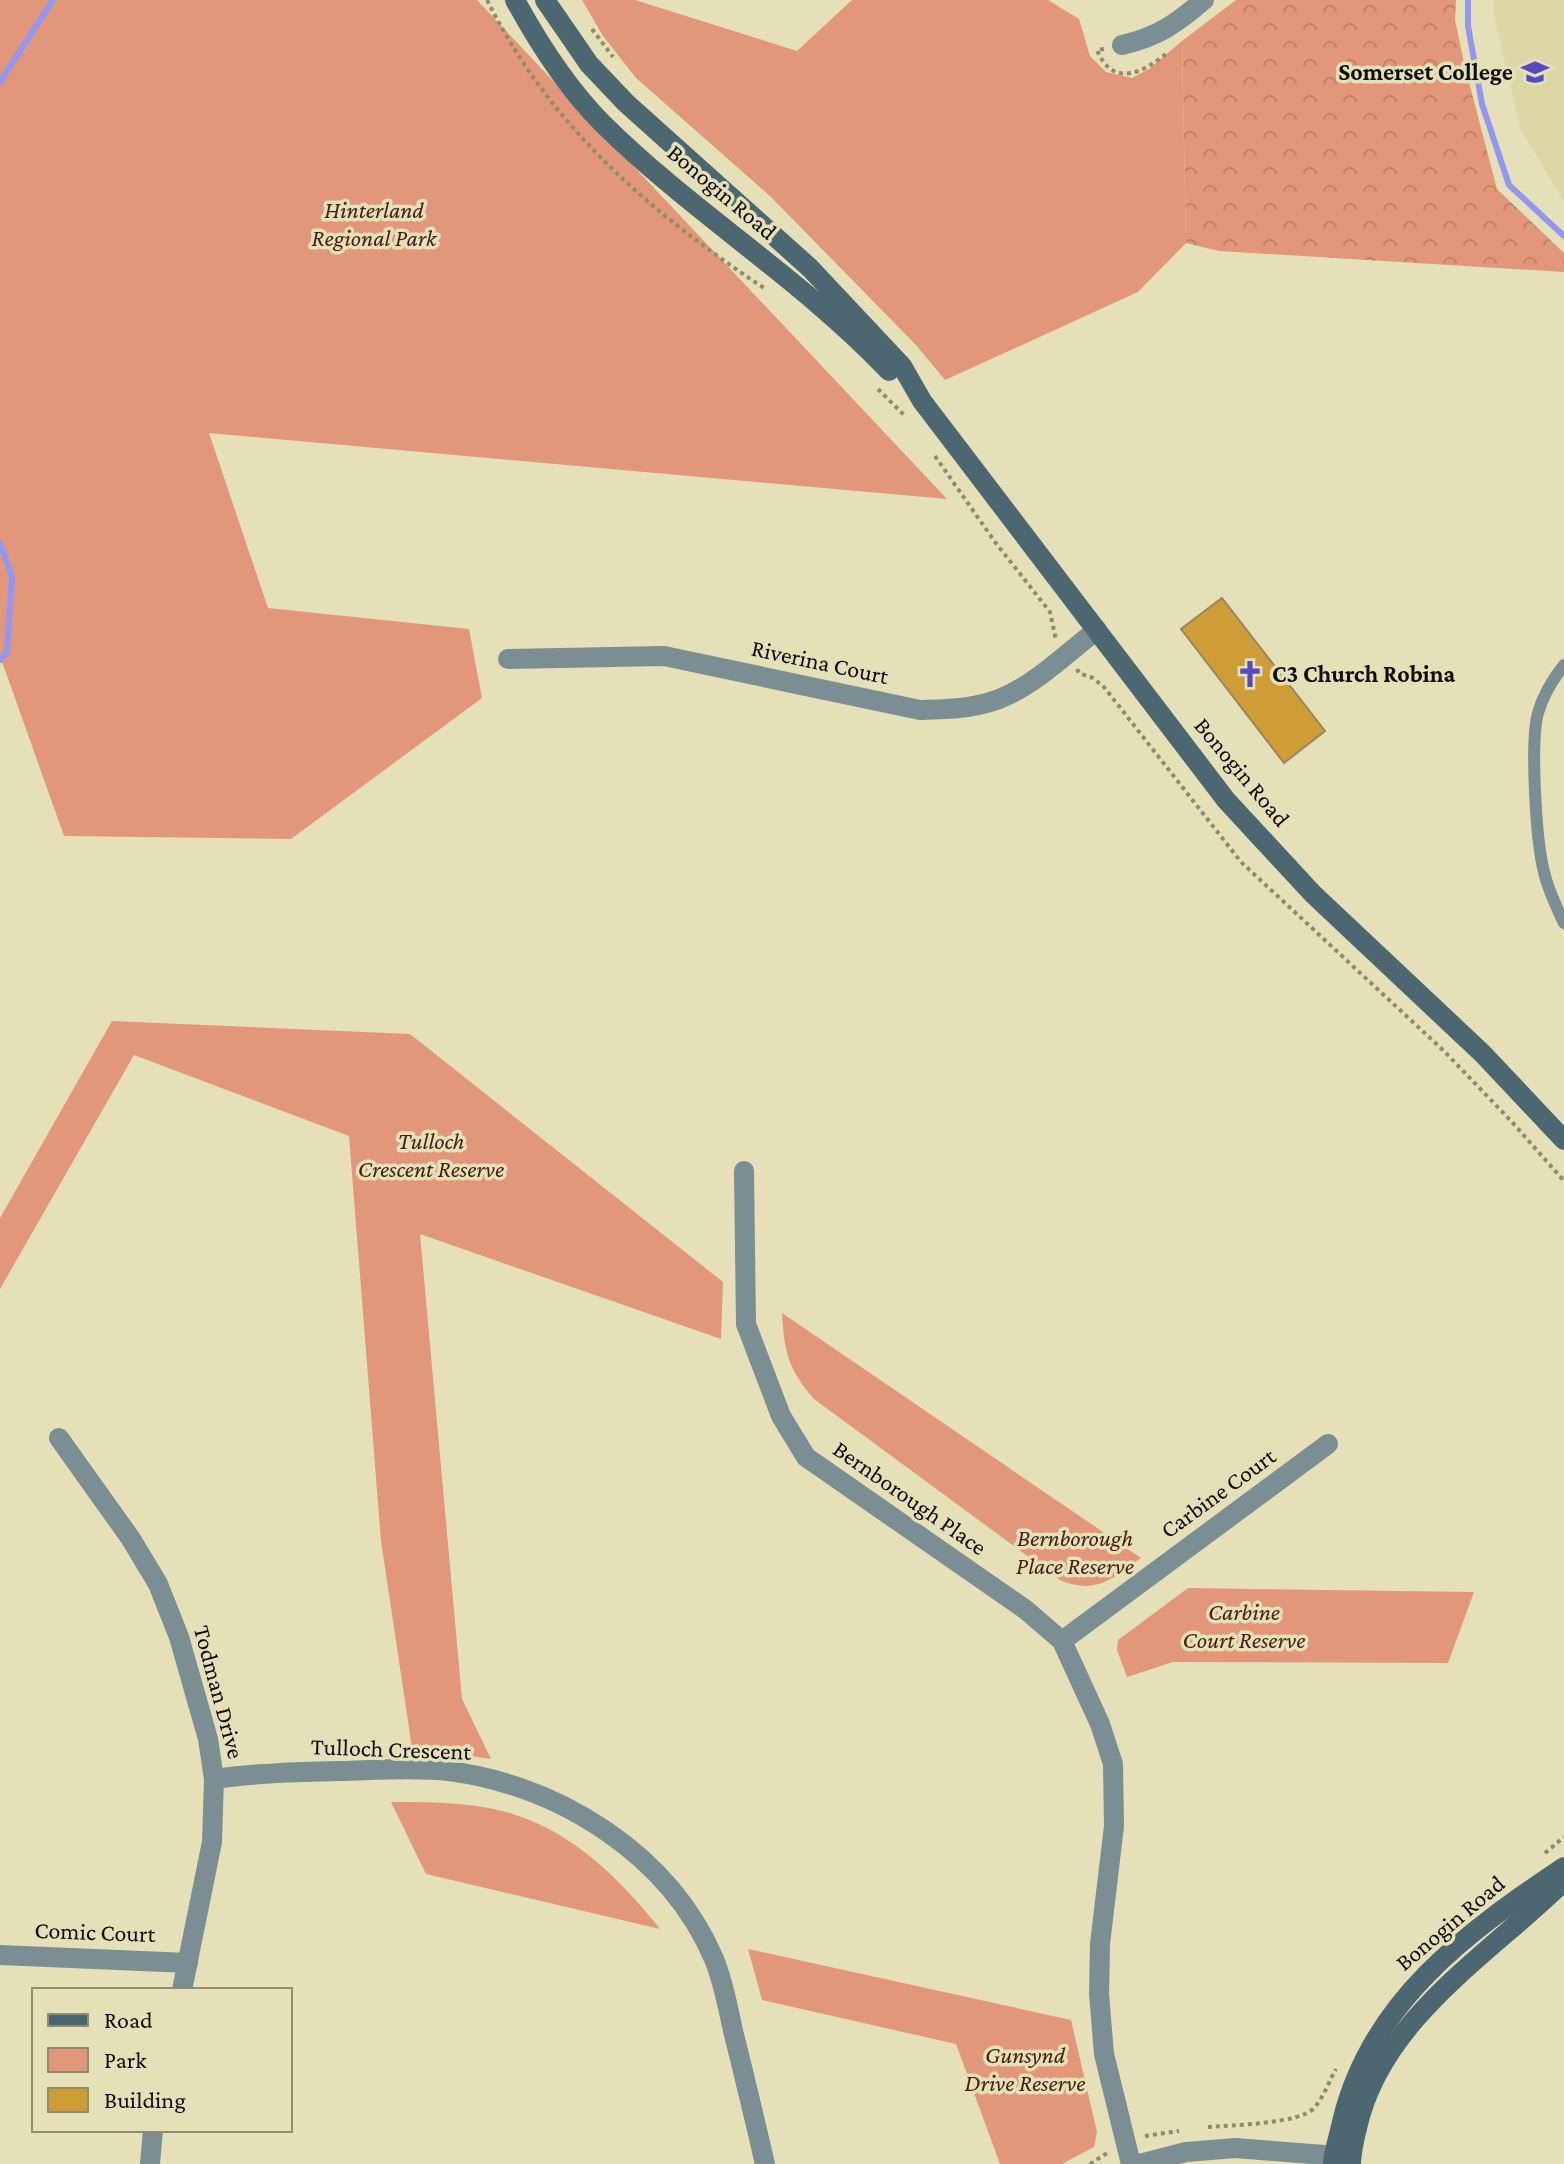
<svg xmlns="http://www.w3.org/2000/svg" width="1564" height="2164" font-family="'Crimson Pro',serif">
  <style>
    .built { fill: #ddd7a7 }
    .forest { fill: url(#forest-crowns) }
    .park { fill: #e3977a }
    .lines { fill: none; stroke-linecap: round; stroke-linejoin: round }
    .stream { stroke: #9497f1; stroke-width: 6 }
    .building { fill: #cf9d36; stroke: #988563; stroke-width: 2 }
    .path { stroke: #8f8b6e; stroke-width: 4; stroke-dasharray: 4 4; stroke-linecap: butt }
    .lane { stroke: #7b8e94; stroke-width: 12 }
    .street { stroke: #7b8e94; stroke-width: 20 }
    .secondary { stroke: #4c6771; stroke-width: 20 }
    .labels { text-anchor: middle; stroke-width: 7; stroke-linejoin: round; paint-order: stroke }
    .poi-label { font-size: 24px; font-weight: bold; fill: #100d02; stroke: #e5e0b8; text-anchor: end }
    .street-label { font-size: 24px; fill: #100d02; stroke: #e5e0b8 }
    .park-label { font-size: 24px; font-style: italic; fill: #472011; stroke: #e5e0b8 }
  </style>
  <defs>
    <pattern id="forest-crowns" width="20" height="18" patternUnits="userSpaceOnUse" patternTransform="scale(2)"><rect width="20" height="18" fill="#e3977a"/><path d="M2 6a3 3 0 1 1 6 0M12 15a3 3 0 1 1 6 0" fill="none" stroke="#c28168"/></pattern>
  </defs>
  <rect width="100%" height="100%" fill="#e5e0b8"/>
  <polygon class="built" points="1494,0 1564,0 1564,202 1520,128 1494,15"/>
  <polygon class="forest" points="1236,0 1456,0 1455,20 1465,67 1497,189 1564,253 1564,272 1219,251 1186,243 1182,41"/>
  <g class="park">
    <polygon points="0,0 477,0 947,499 209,433 268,608 469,629 482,698 291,839 64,836 0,656"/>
    <polygon points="582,0 635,0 797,51 852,0 1048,0 1079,19 1090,56 1106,72 1132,78 1149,69 1182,41 1186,243 1138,292 945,380 916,345 770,196 636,78 603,36"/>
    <polygon points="112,1021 410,1034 723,1282 721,1339 420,1234 462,1699 491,1759 412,1748 381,1541 349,1136 134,1055 0,1289 0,1218"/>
    <path d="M782 1313 1141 1558C1112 1579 1096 1595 1060 1580L814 1399C788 1369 784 1351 782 1313Z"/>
    <polygon points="1188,1588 1474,1592 1448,1663 1173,1662 1127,1677 1117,1650 1118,1640"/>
    <path d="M391 1802C430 1802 475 1802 513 1814 574 1833 621 1880 660 1929L426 1874Z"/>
    <polygon points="748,1949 1071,2020 1097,2132 1094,2147 1062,2164 1000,2164 956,2044 762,2000"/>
  </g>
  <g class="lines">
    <g class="stream">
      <polyline points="1468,0 1468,26 1482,104 1509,185 1564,236"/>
      <polyline points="0,82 53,0"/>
      <polyline points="0,543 12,577 7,652 0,660"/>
    </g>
  </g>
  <polygon class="building" points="1222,598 1325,731 1284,763 1181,629"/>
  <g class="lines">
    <g class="path">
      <path d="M487 0C549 125 649 212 764 288"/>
      <polyline points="592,29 613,57"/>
      <path d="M1104 49 1097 50C1113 89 1144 72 1167 53"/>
      <polyline points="878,389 906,417"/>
      <polyline points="935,456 995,542 1050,612 1056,640"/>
      <polyline points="1077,669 1079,673 1093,678 1104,687 1241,862 1444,1051 1512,1122 1564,1181"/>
      <polyline points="1545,1853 1564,1837"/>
      <path d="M1208 2127C1231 2125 1300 2124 1314 2108 1324 2097 1329 2081 1336 2069"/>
      <polyline points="1145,2136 1179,2131"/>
      <polyline points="1090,2164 1107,2153"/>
    </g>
    <path class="lane" d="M1564 665C1553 679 1543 695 1538 713 1530 742 1536 841 1544 872 1548 890 1556 906 1564 923"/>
    <g class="street">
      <path d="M1122 45C1158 37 1177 23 1204 0"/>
      <path d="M508 659 664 656 920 710C948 709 979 709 1006 696 1039 681 1068 652 1097 630"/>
      <polyline points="744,1171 746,1324 781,1416 806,1457 1026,1610 1062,1641 1100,1724 1113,1764 1114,1826 1100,1944 1099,1994 1104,2054 1131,2164"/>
      <polyline points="59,1438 131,1539 158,1584 179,1637 208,1739 214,1779 212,1842 182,1990"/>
      <polyline points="1062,1641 1328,1444"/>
      <path d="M214 1779C256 1773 298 1772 341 1771 376 1770 414 1767 449 1771 560 1786 669 1854 714 1959 724 1983 728 2009 734 2035 745 2078 755 2121 765 2164"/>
      <polyline points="0,1955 188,1963"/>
      <polyline points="150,2164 153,2130"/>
      <polyline points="1140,2164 1186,2152 1235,2148 1350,2157"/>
    </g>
    <g class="secondary">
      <path d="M515 0C539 44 568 89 603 124 693 213 802 279 889 371"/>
      <polyline points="545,0 589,64 626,103 810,268 902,366 922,401 1226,800 1313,894 1483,1054 1564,1140"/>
      <path d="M1333 2164C1334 2150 1339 2136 1342 2122 1370 2002 1467 1932 1564 1867"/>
      <path d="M1351 2164C1351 2152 1354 2140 1357 2128 1381 2019 1489 1955 1564 1881"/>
    </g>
  </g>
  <defs>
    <g id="school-bare" transform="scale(2.16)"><path d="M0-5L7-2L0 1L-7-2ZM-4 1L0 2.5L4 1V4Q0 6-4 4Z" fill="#554ac2" stroke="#e5e0b8" stroke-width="2.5" paint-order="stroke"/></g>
    <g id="church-bare" transform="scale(2.16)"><path d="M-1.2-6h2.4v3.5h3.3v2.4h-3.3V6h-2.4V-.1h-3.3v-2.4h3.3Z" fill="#554ac2" stroke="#e5e0b8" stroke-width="2.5" paint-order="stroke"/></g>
  </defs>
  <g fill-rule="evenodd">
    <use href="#school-bare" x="1535" y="72"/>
    <use href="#church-bare" x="1250" y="674"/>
  </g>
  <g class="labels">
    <g class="poi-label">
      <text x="1513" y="80">Somerset College</text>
      <text x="1272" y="682" text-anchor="start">C3 Church Robina</text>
    </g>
    <g class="street-label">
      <text transform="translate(722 192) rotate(40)" y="8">Bonogin Road</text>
      <text transform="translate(820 662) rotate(12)" y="8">Riverina Court</text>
      <text transform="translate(1242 772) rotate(50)" y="8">Bonogin Road</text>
      <text transform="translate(1218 1493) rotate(-36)" y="8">Carbine Court</text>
      <text transform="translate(910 1498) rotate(35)" y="8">Bernborough Place</text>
      <text transform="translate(219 1692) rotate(75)" y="8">Todman Drive</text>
      <text transform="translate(391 1749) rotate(2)" y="8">Tulloch Crescent</text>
      <text transform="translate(1450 1923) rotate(-40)" y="8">Bonogin Road</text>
      <text transform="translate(95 1932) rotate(2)" y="8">Comic Court</text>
    </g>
    <g class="park-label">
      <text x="374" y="218">Hinterland<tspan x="374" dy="28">Regional Park</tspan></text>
      <text x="431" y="1149">Tulloch<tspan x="431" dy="28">Crescent Reserve</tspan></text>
      <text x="1075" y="1546">Bernborough<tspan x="1075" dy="28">Place Reserve</tspan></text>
      <text x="1244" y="1620">Carbine<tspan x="1244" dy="28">Court Reserve</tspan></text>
      <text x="1025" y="2063">Gunsynd<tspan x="1025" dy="28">Drive Reserve</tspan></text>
    </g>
  </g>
  <rect x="32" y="1988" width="260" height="144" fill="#e5e0b8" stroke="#908c6f" stroke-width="2"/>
  <rect x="48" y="2014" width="40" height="12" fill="#4c6771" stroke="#908c6f" stroke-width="2"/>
  <text x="104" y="2028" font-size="24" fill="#100d02">Road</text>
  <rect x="48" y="2048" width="40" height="24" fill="#e3977a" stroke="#908c6f" stroke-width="2"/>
  <text x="104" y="2068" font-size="24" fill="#100d02">Park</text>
  <rect x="48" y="2088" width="40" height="24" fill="#cf9d36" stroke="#908c6f" stroke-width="2"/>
  <text x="104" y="2108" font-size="24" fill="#100d02">Building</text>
</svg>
